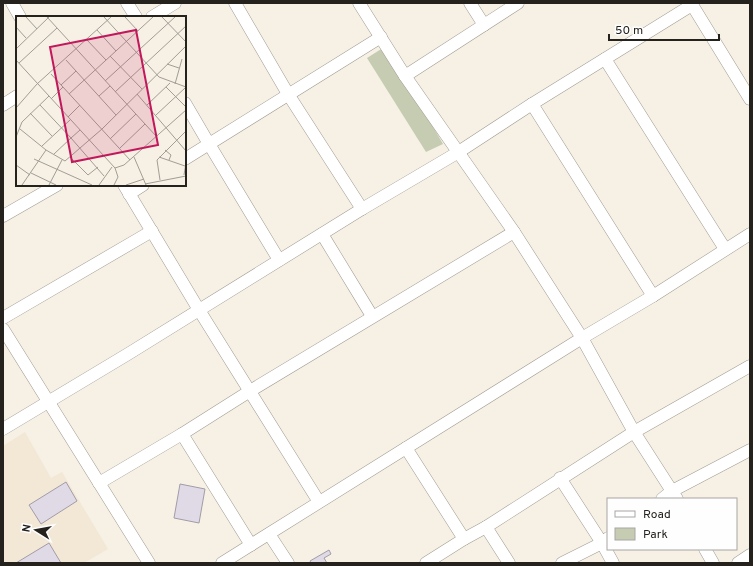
<svg xmlns="http://www.w3.org/2000/svg" width="753" height="566" font-family="Overpass,sans-serif">
  <style>
    .built { fill: #f2e8d5 }
    .green { fill: #c6ccb1 }
    .building { fill: #dfdae6; stroke: #a19ca7 }
    .lines { fill: none; stroke-linecap: round; stroke-linejoin: round }
    .street-casing { stroke: #a29c92; stroke-width: 13 }
    .street { stroke: #fff; stroke-width: 12 }
    .inset-road { fill: none; stroke: #a29e95; stroke-width: 1 }
    .view { fill: #c2185b; fill-opacity: 0.15; stroke: #c2185b; stroke-width: 2 }
    .inset-edge { fill: none; stroke: #25221e; stroke-width: 2 }
  </style>
  <rect width="100%" height="100%" fill="#f6f0e5"/>
  <polygon class="built" points="25,432 51,478 62,472 108,549 84,563 3,563 3,446"/>
  <polygon class="green" points="386,46 443,144 426,152 367,58"/>
  <g class="building">
    <polygon points="66,482 77,501 41,524 29,505"/>
    <polygon points="180,484 205,489 199,523 174,518"/>
    <polygon points="49,543 61,563 16,563"/>
    <polygon points="329,550 331,554 324,558 327,563 311,563 310,561"/>
  </g>
  <g class="lines">
    <g class="street-casing">
      <g id="street">
        <polyline points="12,3 20,17"/>
        <polyline points="127,3 136,17"/>
        <polyline points="235,3 288,94 362,209"/>
        <polyline points="359,3 405,76 514,232 582,338 634,432 677,499"/>
        <polyline points="470,3 484,25"/>
        <polyline points="691,3 750,99"/>
        <polyline points="152,17 175,3"/>
        <polyline points="605,59 725,249"/>
        <polyline points="405,76 518,3"/>
        <polyline points="185,103 209,144 279,260"/>
        <polyline points="532,104 653,296"/>
        <polyline points="3,105 17,96"/>
        <polyline points="185,159 381,37"/>
        <polyline points="124,185 199,310 319,502"/>
        <polyline points="129,194 143,185"/>
        <polyline points="3,216 57,185"/>
        <polyline points="322,234 372,316"/>
        <polyline points="3,318 152,231"/>
        <polyline points="3,329 149,563"/>
        <polyline points="3,429 128,354 362,209 457,153 532,104 692,5"/>
        <polyline points="182,434 251,545"/>
        <polyline points="406,448 464,539"/>
        <polyline points="560,478 602,543 608,538"/>
        <polyline points="99,483 182,434 250,391 514,232"/>
        <polyline points="662,499 672,491 750,450"/>
        <polyline points="486,527 509,563"/>
        <polyline points="269,534 288,563"/>
        <polyline points="705,549 713,563"/>
        <polyline points="222,563 582,338 653,296 750,234"/>
        <polyline points="426,563 464,539 486,527 634,432 750,366"/>
        <polyline points="562,563 602,543 613,563"/>
        <polyline points="738,563 750,555"/>
      </g>
    </g>
    <use href="#street" class="street"/>
  </g>
  <g transform="translate(16 16)">
    <rect width="170" height="170" fill="#f6f0e5"/>
    <path class="inset-road" d="M10 1 21 13M31 1 140 120M88 1 143 61 170 71M109 1 122 15M146 1 170 26M0 11 10 22M81 14 100 35M71 24 90 44M0 33 33 1M94 40 126 73M0 44 99 152 108 149 170 94M50 44 100 99M3 47 41 12M151 48 163 52M35 58 114 144M89 65 159 1M159 68 166 43M45 69 60 55M150 71 170 91M99 76 170 10M53 78 137 1M121 78 170 135M83 80 94 70M35 83 47 71M24 89 55 122 38 138M131 89 154 67M0 92 21 68 95 1M14 97 36 120M140 99 169 72M52 101 64 89M4 113 30 134 49 145 86 113 170 30M64 114 55 122 88 160M0 121 6 106 33 80M94 123 120 98M26 130 54 104M104 132 129 108M149 134 155 139 153 144M54 141 72 159 82 151M118 141 130 169M143 141 169 150M18 143 76 169M0 149 14 159M15 157 40 169M168 159 170 147M144 164 141 144 170 115M129 168 170 160M6 169 30 134M33 169 46 144M83 169 96 151M98 169 102 161 99 152M110 169 128 163"/>
    <path class="view" d="M120 14 142 129 56 146 34 31Z"/>
    <rect width="170" height="170" class="inset-edge"/>
  </g>
  <rect width="753" height="566" fill="none" stroke="#25221e" stroke-width="8"/>
  <rect x="607" y="498" width="130" height="52" fill="#fefefe" stroke="#a7a6a4"/>
  <rect x="615" y="511" width="20" height="6" fill="#ffffff" stroke="#a7a6a4"/>
  <text x="643" y="518" font-size="12" fill="#25221e">Road</text>
  <rect x="615" y="528" width="20" height="12" fill="#c6ccb1" stroke="#a7a6a4"/>
  <text x="643" y="538" font-size="12" fill="#25221e">Park</text>
  <g transform="translate(36 530) rotate(281)" stroke="#fefefe" stroke-width="3" paint-order="stroke">
  <path d="M0-3L7 15L0 10L-7 15Z" fill="#25221e"/>
  <text y="-6" font-size="11" font-weight="bold" text-anchor="middle" fill="#25221e">N</text>
  </g>
  <path d="M609 34v6h110v-6" fill="none" stroke="#25221e" stroke-width="2"/>
  <text x="615" y="34" font-size="12" fill="#25221e" stroke="#fefefe" stroke-width="3" paint-order="stroke">50 m</text>
</svg>
